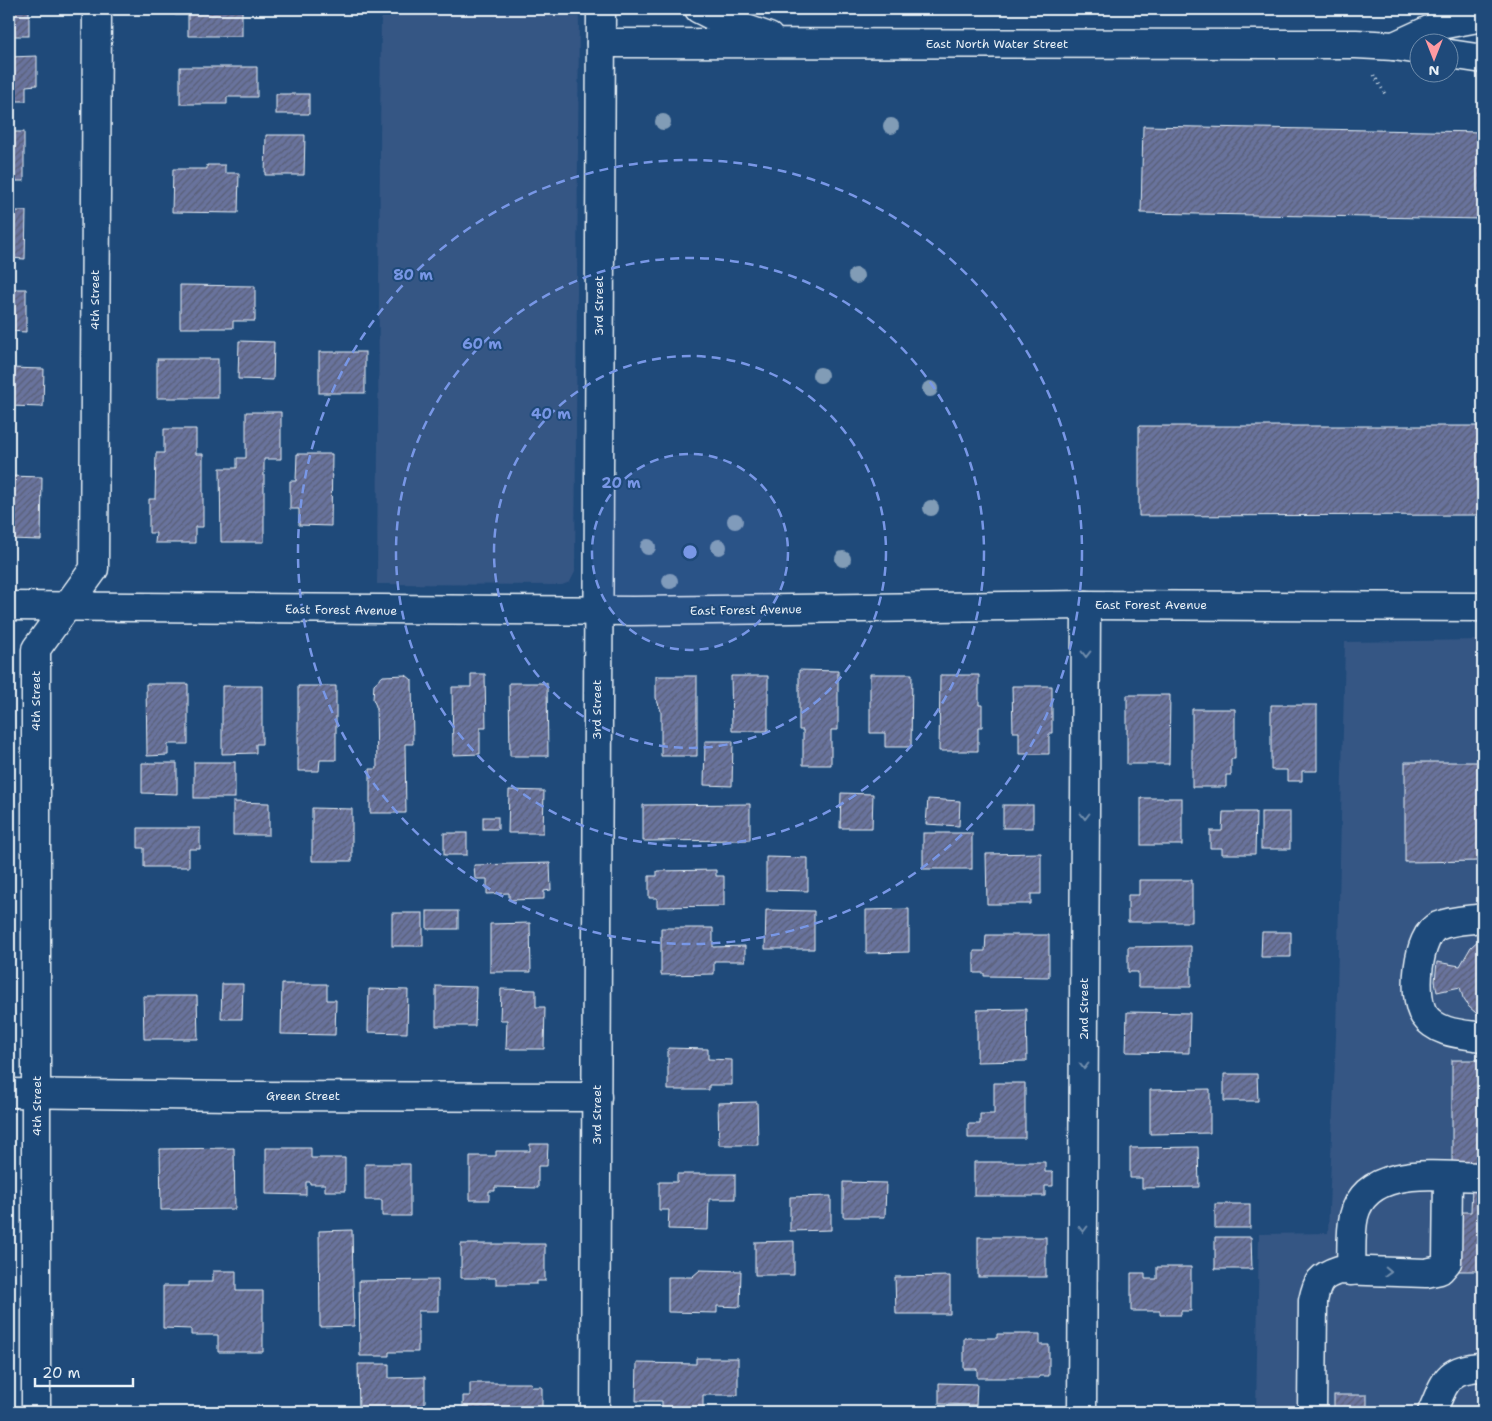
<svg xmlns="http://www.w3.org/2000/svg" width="1492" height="1421" font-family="'Shantell Sans',sans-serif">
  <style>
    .built { fill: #355684 }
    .building { fill: url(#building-hatch); stroke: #e8f1f8 }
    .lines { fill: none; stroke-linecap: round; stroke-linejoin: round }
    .minor-casing { stroke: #e8f1f8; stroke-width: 31 }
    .path { stroke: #e8f1f8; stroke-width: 3; stroke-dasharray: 1 4; stroke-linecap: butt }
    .minor { stroke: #1f4a7a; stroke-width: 28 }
    .tree { fill: #819cb6 }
    .oneway { stroke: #6f8dac }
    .ring { fill: none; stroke: #7897e6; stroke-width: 2.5; stroke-dasharray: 9 6 }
    .labels { text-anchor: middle; stroke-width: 4; stroke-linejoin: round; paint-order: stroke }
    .street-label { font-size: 12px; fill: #e8f1f8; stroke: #1f4a7a }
    .centre { fill: #7897e6; stroke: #1f4a7a; stroke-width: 2.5 }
    .ring-label { font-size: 15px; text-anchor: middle; font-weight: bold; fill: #7897e6; stroke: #1f4a7a; stroke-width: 4; stroke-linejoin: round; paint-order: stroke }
  </style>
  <defs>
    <pattern id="building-hatch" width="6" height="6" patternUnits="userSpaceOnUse" patternTransform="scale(1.25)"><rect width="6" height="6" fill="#69739d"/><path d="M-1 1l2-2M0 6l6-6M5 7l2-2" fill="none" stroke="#585e74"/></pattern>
  </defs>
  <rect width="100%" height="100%" fill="#1f4a7a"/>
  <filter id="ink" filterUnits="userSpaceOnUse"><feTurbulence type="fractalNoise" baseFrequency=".02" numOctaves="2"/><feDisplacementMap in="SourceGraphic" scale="10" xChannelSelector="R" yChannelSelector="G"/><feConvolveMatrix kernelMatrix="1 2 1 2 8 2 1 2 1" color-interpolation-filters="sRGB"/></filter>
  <g filter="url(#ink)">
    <g class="built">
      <polygon points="381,9 579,9 575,572 570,582 562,585 377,584"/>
      <polygon points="1483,640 1483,1412 1256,1412 1259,1234 1328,1233 1336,1035 1345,642"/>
    </g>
    <g class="building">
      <rect x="9" y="9" width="20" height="27"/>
      <polygon points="175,9 242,9 242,36 188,36 188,15 175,15"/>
      <polygon points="37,56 37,85 26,86 26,101 9,101 9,57"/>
      <polygon points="180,67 257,67 257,97 227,97 227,104 180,104"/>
      <rect x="276" y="94" width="33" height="20"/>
      <polygon points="1143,126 1483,132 1483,219 1141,213"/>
      <rect x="9" y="132" width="15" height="49"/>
      <polygon points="266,135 305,135 304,175 265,175"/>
      <polygon points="207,165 225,165 225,173 239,173 238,213 172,212 173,169 207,169"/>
      <polygon points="9,211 26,211 25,259 9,258"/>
      <polygon points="180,285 255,286 255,321 233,321 233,328 180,328"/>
      <polygon points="9,289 26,289 26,332 9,331"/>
      <polygon points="239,341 274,342 273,380 238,379"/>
      <rect x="319" y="352" width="46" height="41"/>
      <rect x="157" y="359" width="61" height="39"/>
      <polygon points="9,368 44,369 43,407 9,406"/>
      <polygon points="246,412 281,412 281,459 264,459 264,542 221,542 220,468 237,468 237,458 246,458"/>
      <polygon points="1139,426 1483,426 1483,515 1139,516"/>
      <polygon points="164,429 196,429 196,454 203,454 203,527 195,527 195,543 155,543 156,533 149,533 149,499 155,499 156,453 164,453"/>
      <polygon points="297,454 332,454 331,526 299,525 299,509 290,509 290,481 296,481"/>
      <polygon points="9,476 42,477 41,540 9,539"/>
      <polygon points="799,670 838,671 838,730 831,730 831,765 803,765 803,730 799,730"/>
      <polygon points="471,674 485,674 486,728 480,728 480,754 453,755 452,687 471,687"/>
      <polygon points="870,674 912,674 911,747 885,747 885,733 870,733"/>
      <polygon points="406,675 412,680 413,744 405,744 406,813 370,813 370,769 377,769 376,706 373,699 374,684 383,676"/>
      <polygon points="940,675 979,675 979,705 982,705 982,727 978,727 978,751 939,751"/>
      <polygon points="656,676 697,676 697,756 661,756 661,711 656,698"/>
      <polygon points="731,676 768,676 768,731 732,731"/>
      <polygon points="509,683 547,683 548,756 510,756"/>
      <polygon points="146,684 188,684 188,744 168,744 168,755 147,756"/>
      <polygon points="222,686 262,686 262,744 256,744 256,753 222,754"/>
      <polygon points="298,686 336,686 336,760 320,760 319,771 298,771"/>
      <polygon points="1012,686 1052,686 1052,733 1049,733 1049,754 1019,754 1019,732 1013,732"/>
      <polygon points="1127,695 1170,695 1169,764 1127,764"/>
      <polygon points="1271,705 1317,705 1317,771 1302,771 1302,781 1287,781 1287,770 1271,770"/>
      <polygon points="1192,709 1235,709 1235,759 1231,759 1231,775 1226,775 1226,787 1192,787"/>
      <polygon points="705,741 733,741 732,786 704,785"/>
      <rect x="194" y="762" width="41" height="36"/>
      <polygon points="1405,762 1481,762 1482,861 1405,862"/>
      <polygon points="142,763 177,763 177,794 142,793"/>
      <polygon points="509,790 544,791 543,833 508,833"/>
      <polygon points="841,793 873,794 872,828 840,828"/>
      <rect x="1141" y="798" width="41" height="47"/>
      <polygon points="928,799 960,801 959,826 926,824"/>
      <polygon points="233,802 269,803 269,835 233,835"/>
      <polygon points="750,804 750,840 643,841 643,805"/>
      <rect x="1003" y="805" width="30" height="23"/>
      <polygon points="312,808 352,809 352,861 312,861"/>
      <polygon points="1223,812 1256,812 1255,854 1222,854 1222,848 1210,848 1210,831 1222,831"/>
      <rect x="1261" y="812" width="29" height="37"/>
      <rect x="483" y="817" width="15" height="12"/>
      <polygon points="138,828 200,828 200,849 189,849 189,867 144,867 144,848 138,848"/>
      <rect x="444" y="833" width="23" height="22"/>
      <rect x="923" y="833" width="49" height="36"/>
      <polygon points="1041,853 1041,894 1031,894 1031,904 987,904 986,854"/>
      <polygon points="766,857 808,858 808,891 766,890"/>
      <polygon points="550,863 551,890 544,891 544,899 509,900 509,893 487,894 487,879 475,879 474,865"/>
      <polygon points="716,870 716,876 724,876 724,906 657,907 657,898 649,898 649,876 657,876 657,871"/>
      <polygon points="1139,880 1192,880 1192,922 1128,922 1128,895 1139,895"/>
      <polygon points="909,909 909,952 866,953 866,910"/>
      <polygon points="766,910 814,911 814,949 765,949"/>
      <rect x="427" y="911" width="31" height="18"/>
      <rect x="392" y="913" width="31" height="33"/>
      <polygon points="530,923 531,972 490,972 490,924"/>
      <polygon points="661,928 713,928 713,947 745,946 745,961 714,961 714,974 661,975"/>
      <polygon points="1262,932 1291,932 1291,957 1261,957"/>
      <polygon points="986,935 1049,935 1049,977 984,976 984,973 974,973 974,951 985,951"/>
      <polygon points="1482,937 1483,937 1483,1019 1469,1007 1463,998 1460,987 1437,992 1435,981 1437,962 1460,966 1471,947"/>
      <polygon points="1191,946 1191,987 1138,987 1138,972 1128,972 1128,947"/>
      <polygon points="222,984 243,984 242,1019 221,1019"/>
      <polygon points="282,984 327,984 327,1000 336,1000 335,1035 281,1034"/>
      <polygon points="436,986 476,987 475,1026 436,1026"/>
      <polygon points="369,989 408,990 407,1033 368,1032"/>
      <polygon points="501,989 536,990 536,1007 545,1007 544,1049 506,1049 507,1020 500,1020"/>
      <polygon points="143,996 197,996 198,1039 144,1039"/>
      <polygon points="1026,1009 1027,1061 977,1062 977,1010"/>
      <polygon points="1127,1012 1190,1013 1189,1053 1126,1052"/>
      <polygon points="668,1048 708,1049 708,1059 732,1060 732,1085 709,1085 709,1090 668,1090"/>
      <rect x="1452" y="1060" width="31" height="107"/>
      <polygon points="1224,1074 1257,1074 1258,1101 1224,1101"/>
      <polygon points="994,1083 1025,1083 1025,1138 968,1138 968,1124 980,1124 980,1114 994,1114"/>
      <polygon points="1210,1089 1210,1133 1150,1134 1150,1090"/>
      <polygon points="757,1102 758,1145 719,1145 718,1103"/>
      <polygon points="530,1144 548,1144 547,1166 538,1166 538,1188 495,1187 495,1191 489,1191 489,1200 470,1200 470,1156 496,1156 496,1151 530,1151"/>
      <polygon points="1198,1147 1199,1187 1142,1188 1142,1178 1130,1178 1130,1148"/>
      <polygon points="234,1148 235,1209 161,1210 160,1149"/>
      <polygon points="266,1148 311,1148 311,1158 345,1158 345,1191 325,1191 325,1184 310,1184 310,1182 306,1182 306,1195 266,1194"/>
      <polygon points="974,1162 1045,1162 1045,1172 1053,1172 1053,1186 1045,1186 1045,1196 974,1196"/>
      <polygon points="365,1164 410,1164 410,1216 382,1216 382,1200 365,1200"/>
      <polygon points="677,1174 735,1174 735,1199 709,1199 708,1230 668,1229 669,1210 659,1210 659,1182 677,1182"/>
      <polygon points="843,1182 886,1183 885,1217 843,1217"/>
      <polygon points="1472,1185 1483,1185 1483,1271 1457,1271 1458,1212 1471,1212"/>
      <polygon points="831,1196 831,1230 790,1231 790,1197"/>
      <rect x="1215" y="1204" width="35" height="24"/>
      <polygon points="352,1230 354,1326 320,1327 319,1231"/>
      <rect x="978" y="1237" width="68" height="40"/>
      <polygon points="1215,1237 1251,1237 1252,1269 1215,1269"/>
      <polygon points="794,1241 794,1275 755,1275 755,1242"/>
      <polygon points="461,1244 545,1244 545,1281 537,1281 537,1284 496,1284 496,1278 461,1278"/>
      <polygon points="1157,1267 1191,1267 1191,1311 1181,1311 1181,1315 1160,1315 1160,1311 1131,1311 1131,1273 1145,1273 1145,1279 1157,1279"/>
      <polygon points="700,1270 741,1271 740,1307 717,1306 717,1313 668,1312 668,1277 692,1277"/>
      <polygon points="213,1271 236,1271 236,1291 263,1291 263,1352 218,1352 218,1335 191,1335 191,1329 163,1328 163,1286 189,1286 189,1282 213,1282"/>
      <polygon points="950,1276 950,1314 896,1314 895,1277"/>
      <polygon points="438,1280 438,1311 418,1311 418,1352 389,1352 389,1356 360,1356 359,1281"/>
      <polygon points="997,1334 1040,1334 1040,1345 1049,1345 1049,1376 1039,1376 1039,1378 977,1378 977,1369 964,1369 964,1338 997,1338"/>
      <polygon points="696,1358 738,1358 738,1395 703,1395 703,1409 662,1408 662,1401 636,1401 637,1363 696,1364"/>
      <polygon points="358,1364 389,1364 389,1378 425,1377 425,1412 359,1412"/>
      <polygon points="470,1383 531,1383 532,1387 542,1387 542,1412 463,1412 463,1396 470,1396"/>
      <polygon points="939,1383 977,1384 976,1405 939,1404"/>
      <rect x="1334" y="1395" width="33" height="17"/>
      <rect x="217" y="1407" width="46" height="5"/>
    </g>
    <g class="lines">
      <g class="minor-casing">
        <g id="minor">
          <polyline points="699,9 721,20 769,37"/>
          <polyline points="601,43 1356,44 1394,46 1420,50"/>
          <polyline points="1394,46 1440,25 1483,17"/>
          <polyline points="1450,54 1483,59"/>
          <polyline points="9,606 634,611 1086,605 1483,607"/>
          <path d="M1483 918C1469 920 1451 920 1438 926 1417 935 1412 997 1424 1015 1437 1034 1463 1034 1483 1037"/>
          <polyline points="9,1093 232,1096 597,1097"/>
          <path d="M1351 1271C1352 1253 1350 1233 1354 1216 1367 1163 1443 1177 1483 1177"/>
          <polyline points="36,1412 36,649 94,569 97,9"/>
          <polyline points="595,1412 601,9"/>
          <polyline points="1082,1412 1086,605"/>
          <path d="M1312 1412 1313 1301C1317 1282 1320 1276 1339 1270L1426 1273 1440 1270 1447 1262 1448 1177"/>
          <path d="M1432 1412C1445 1382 1446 1368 1483 1367"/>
        </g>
      </g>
      <polyline class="path" points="1374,75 1385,94"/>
      <use href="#minor" class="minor"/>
    </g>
    <g class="tree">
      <circle cx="663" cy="122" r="8"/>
      <circle cx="891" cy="126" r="8"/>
      <circle cx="856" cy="276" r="8"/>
      <circle cx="820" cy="375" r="8"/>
      <circle cx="930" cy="389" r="8"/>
      <circle cx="931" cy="508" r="8"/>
      <circle cx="735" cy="521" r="8"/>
      <circle cx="648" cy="547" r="8"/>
      <circle cx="719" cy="547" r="8"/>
      <circle cx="843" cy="559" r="8"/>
      <circle cx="670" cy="581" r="8"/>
    </g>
    <defs><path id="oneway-chevron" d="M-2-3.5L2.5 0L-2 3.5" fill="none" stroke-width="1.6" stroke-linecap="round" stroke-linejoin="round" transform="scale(1.25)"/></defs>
    <g class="oneway">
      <use href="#oneway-chevron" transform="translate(1086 654) rotate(90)"/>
      <use href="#oneway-chevron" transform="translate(1085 816) rotate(90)"/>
      <use href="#oneway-chevron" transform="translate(1084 1066) rotate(90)"/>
      <use href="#oneway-chevron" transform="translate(1083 1229) rotate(90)"/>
      <use href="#oneway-chevron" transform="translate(1388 1272) rotate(2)"/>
    </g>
  </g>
  <circle cx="690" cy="552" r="98" fill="#7897e6" fill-opacity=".12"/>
  <g class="ring">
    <circle cx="690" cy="552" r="98"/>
    <circle cx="690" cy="552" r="196"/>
    <circle cx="690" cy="552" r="294"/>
    <circle cx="690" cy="552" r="392"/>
  </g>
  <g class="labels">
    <g class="street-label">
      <text x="997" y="48">East North Water Street</text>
      <text transform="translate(95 300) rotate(-90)" y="4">4th Street</text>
      <text transform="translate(599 306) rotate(-90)" y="4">3rd Street</text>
      <text x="1151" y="609">East Forest Avenue</text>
      <text transform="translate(341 610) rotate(1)" y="4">East Forest Avenue</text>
      <text transform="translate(746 610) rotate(-1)" y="4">East Forest Avenue</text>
      <text transform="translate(36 701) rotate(-90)" y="4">4th Street</text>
      <text transform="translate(597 710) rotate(-90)" y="4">3rd Street</text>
      <text transform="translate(1084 1009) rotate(-90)" y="4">2nd Street</text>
      <text x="303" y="1100">Green Street</text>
      <text transform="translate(37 1106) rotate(-90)" y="4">4th Street</text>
      <text transform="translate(597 1115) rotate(-90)" y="4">3rd Street</text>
    </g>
  </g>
  <circle cx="690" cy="552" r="8" class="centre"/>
  <g class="ring-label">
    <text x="413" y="280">80 m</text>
    <text x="482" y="349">60 m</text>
    <text x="551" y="419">40 m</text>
    <text x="621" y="488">20 m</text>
  </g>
  <rect width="1492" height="1421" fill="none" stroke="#1f4a7a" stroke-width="30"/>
  <rect x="15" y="15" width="1462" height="1391" fill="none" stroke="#e8f1f8" stroke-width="2" filter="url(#ink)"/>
  <g transform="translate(1434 58) rotate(180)"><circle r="24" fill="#1f4a7a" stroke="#6f8dac"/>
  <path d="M0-4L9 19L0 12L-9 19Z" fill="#ff9aa2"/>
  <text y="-8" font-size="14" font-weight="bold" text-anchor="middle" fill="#e8f1f8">N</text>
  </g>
  <path d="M35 1378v8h98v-8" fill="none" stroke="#e8f1f8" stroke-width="2.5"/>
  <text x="42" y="1378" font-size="15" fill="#e8f1f8" stroke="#1f4a7a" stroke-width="4" paint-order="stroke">20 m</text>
</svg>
